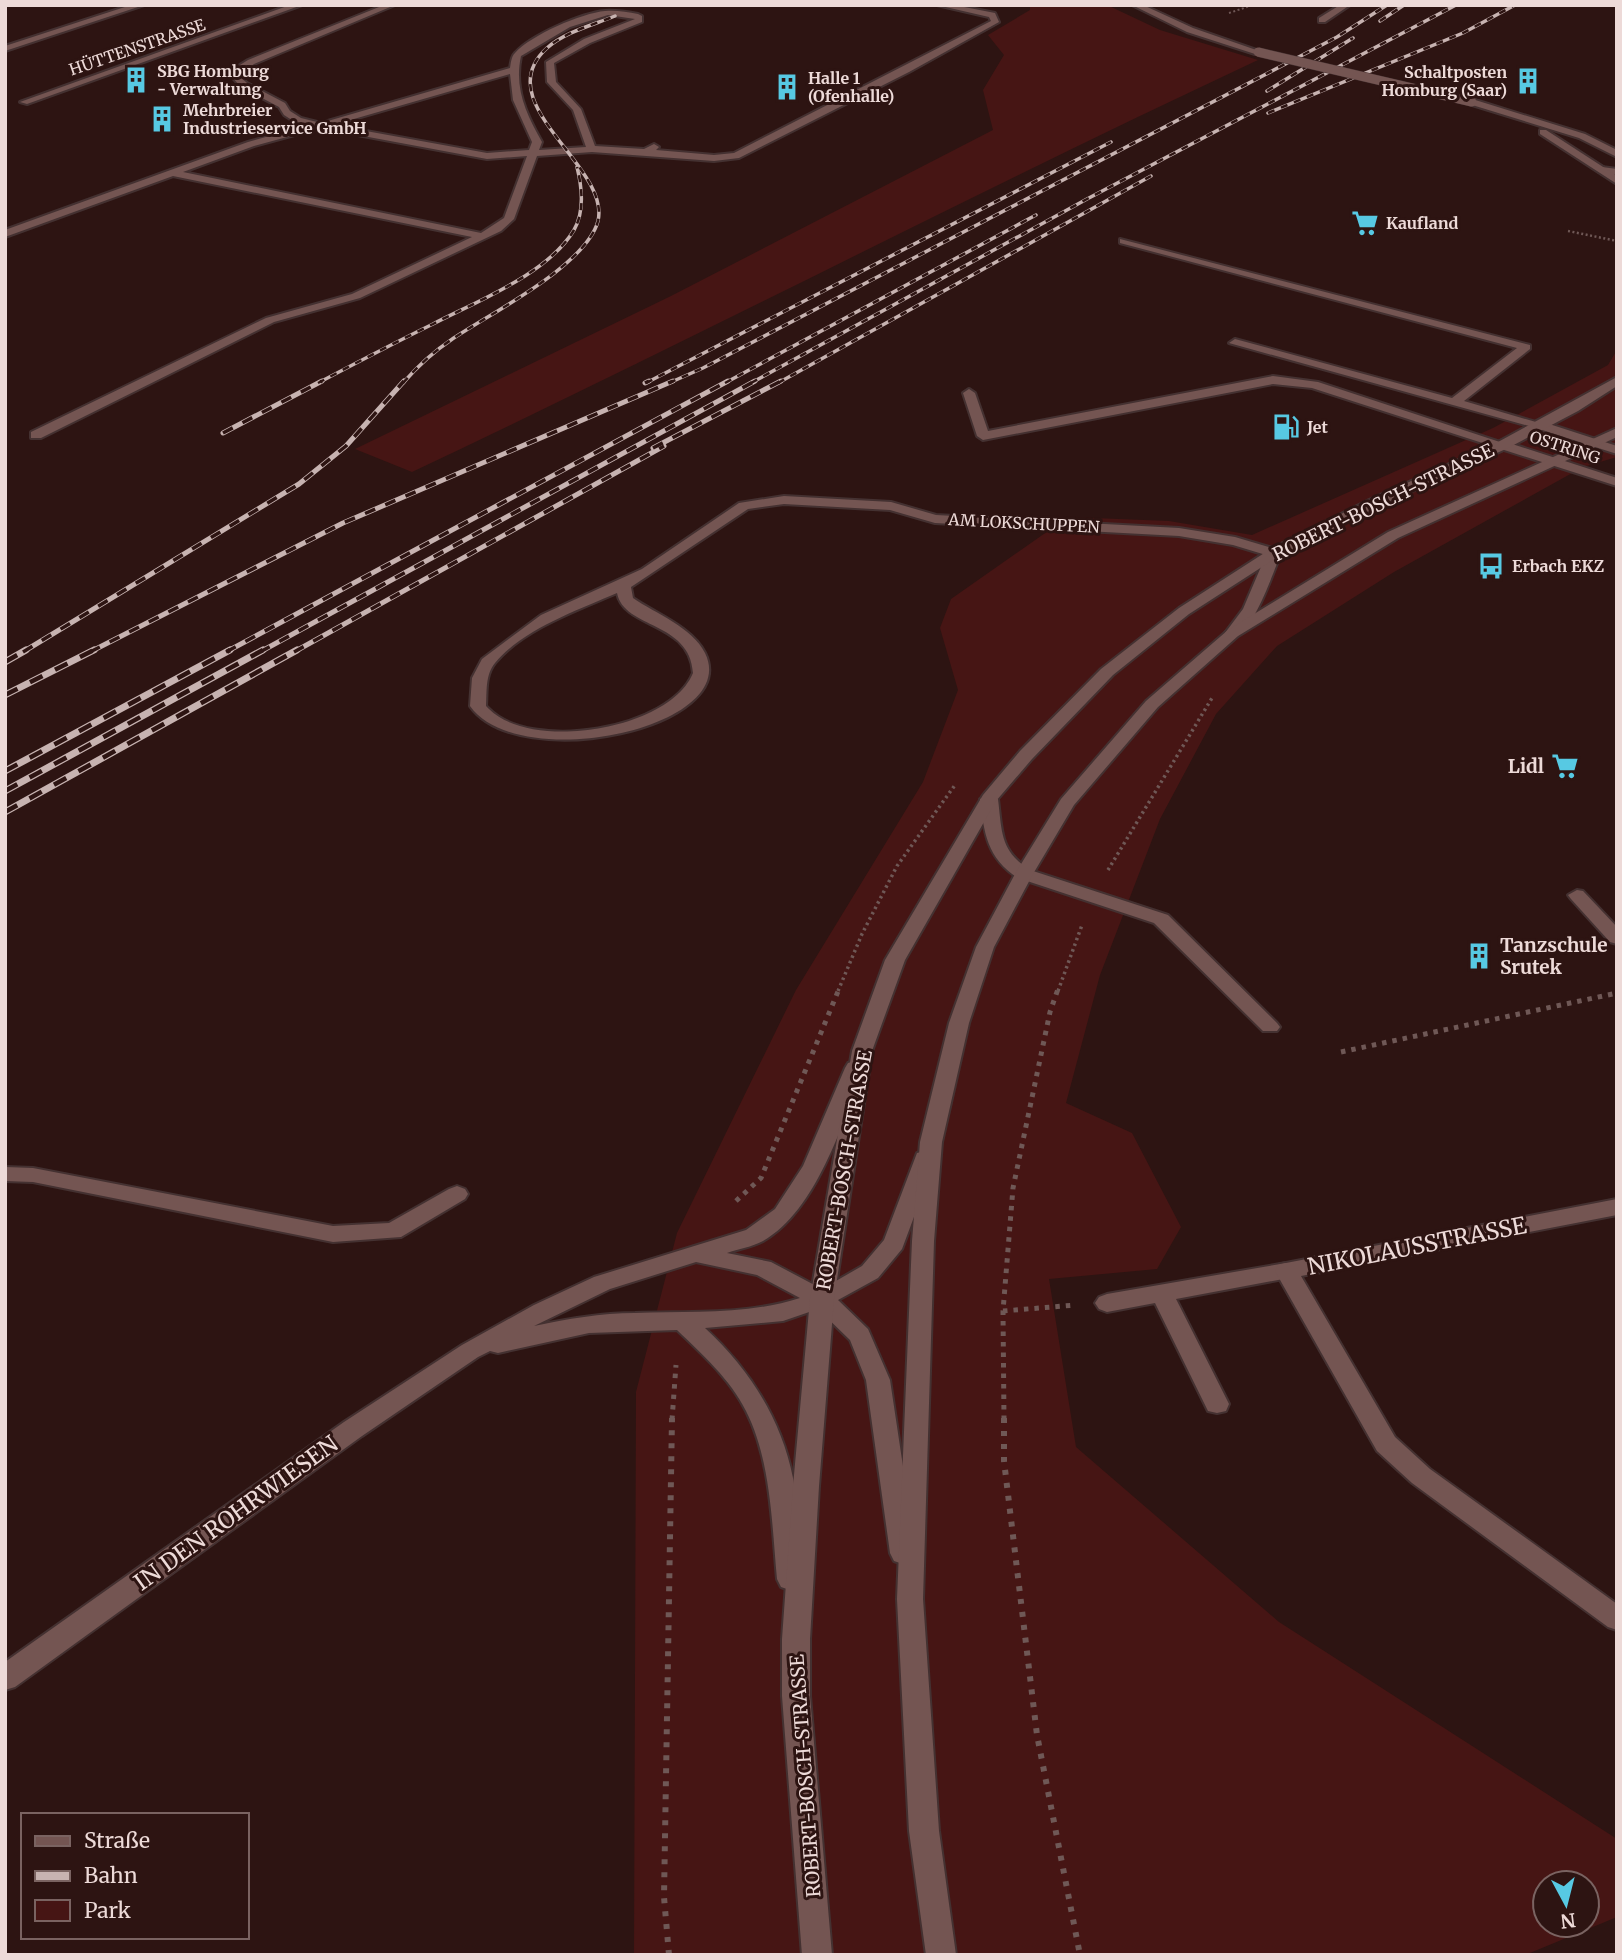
<svg xmlns="http://www.w3.org/2000/svg" width="1622" height="1960" font-family="Merriweather,serif">
  <style>
    .green { fill: #461514; fill-rule: evenodd }
    .lines { fill: none; stroke-linecap: round; stroke-linejoin: round }
    .service-casing { stroke: #443131; stroke-width: 4 }
    .minor-casing { stroke: #443131; stroke-width: 4 }
    .secondary-casing { stroke: #443131; stroke-width: 4 }
    .path-far4 { stroke: #6f5856; stroke-width: 2; stroke-dasharray: 2 2.5; stroke-linecap: butt }
    .path-far3 { stroke: #6f5856; stroke-width: 2.5; stroke-dasharray: 2 2.5; stroke-linecap: butt }
    .path-far2 { stroke: #6f5856; stroke-width: 3.5; stroke-dasharray: 2.5 3.5; stroke-linecap: butt }
    .path-far1 { stroke: #6f5856; stroke-width: 5; stroke-dasharray: 4.5 6; stroke-linecap: butt }
    .path { stroke: #6f5856; stroke-width: 6; stroke-dasharray: 5 8; stroke-linecap: butt }
    .service { fill: #745552; fill-rule: evenodd }
    .minor { fill: #745552; fill-rule: evenodd }
    .secondary { fill: #745552; fill-rule: evenodd }
    .rail-far2-casing { stroke: #c7b3b1; stroke-width: 3.5 }
    .rail-far1-casing { stroke: #c7b3b1; stroke-width: 5 }
    .rail-casing { stroke: #c7b3b1; stroke-width: 7 }
    .rail-far2 { stroke: #2d1412; stroke-width: 2.5; stroke-dasharray: 7; stroke-linecap: butt }
    .rail-far1 { stroke: #2d1412; stroke-width: 3.5; stroke-dasharray: 11; stroke-linecap: butt }
    .rail { stroke: #2d1412; stroke-width: 4.5; stroke-dasharray: 14; stroke-linecap: butt }
    .secondary-bridge-casing { stroke: #443131; stroke-width: 10; stroke-linecap: butt }
    .secondary-bridge { stroke: #745552; stroke-width: 9 }
    .labels { text-anchor: middle; stroke-width: 6; stroke-linejoin: round; paint-order: stroke }
    .far-street-label { font-size: 16px; fill: #eddad8; stroke: #2d1412 }
    .far-poi-label { font-size: 16px; font-weight: bold; fill: #eddad8; stroke: #2d1412; text-anchor: start }
    .street-label { font-size: 19px; fill: #eddad8; stroke: #2d1412 }
    .poi-label { font-size: 19px; font-weight: bold; fill: #eddad8; stroke: #2d1412; text-anchor: end }
    .near-street-label { font-size: 23px; fill: #eddad8; stroke: #2d1412 }
  </style>
  <rect width="100%" height="100%" fill="#2d1412"/>
  <g class="green">
    <path d="M1030 5H1107L1160 30 1258 60C974 193 696 338 412 472L355 449 671 296 993 130 983 90 1004 55 988 35 1030 10Z"/>
    <path d="M1617 350V457L1583 467 1394 572 1277 646 1216 714 1160 819 1100 975 1066 1103 1132 1133 1181 1227 1157 1269 1049 1279 1076 1447 1279 1622 1617 1839V1917L1525 1955H634L636 1392 677 1233 796 990 923 782 958 690 940 628 951 599 1068 517 1169 521 1252 535 1493 428 1608 365ZM1545 1883H1587V1925H1545Z"/>
  </g>
  <g class="lines">
    <g class="service-casing">
      <g id="service">
        <path d="M384 5H395L254 64 239 76 247 83 285 103 290 111 301 118 321 123 510 68C511 63 511 57 515 53 531 35 582 13 605 11 616 10 627 12 638 14L642 16V22L590 43 554 63 556 82 581 109 595 146 644 149 654 144 659 147 656 150 714 155 734 153 991 21 989 17 937 5H954L995 13 999 22 909 72 739 158 714 161 592 152 537 156 514 219 501 231 360 298 274 322 41 438H31V432L266 318 352 294 472 237 173 176 5 237V230L248 142 309 125 295 122 284 115 279 107 241 87 231 76 235 68 248 60ZM608 15 635 19 584 39 546 62 547 82 573 110 586 147 539 150 542 142C526 114 514 88 521 56L570 27ZM510 74 513 100 532 142 529 150 487 153 333 125ZM320 128 487 159 527 156 504 218 481 233 183 172 254 146Z"/>
        <polygon points="1340,5 1350,5 1325,22 1319,22 1319,18"/>
        <polygon points="1602,167 1617,169 1617,175 1599,172 1599,168"/>
        <polygon points="1120,239 1530,345 1530,349 1464,401 1546,425 1540,429 1229,343 1235,339 1452,398 1517,348 1120,243"/>
        <polygon points="1273,376 1318,382 1509,445 1508,448 1498,448 1312,388 1273,384 983,440 977,436 963,393 969,389 975,393 988,431"/>
        <path d="M784 496 891 502 936 515 1179 528 1235 537 1279 550 1281 553C1273 573 1254 631 1233 638L1225 633 1243 609 1266 555 1233 545 1179 536 935 523 890 510 784 504 748 509 631 587 633 598C656 614 692 627 705 653 742 728 519 775 470 706L472 678 482 659 541 615 642 569 739 503ZM617 593C624 629 690 621 693 673 670 730 531 752 489 709L486 706C487 692 485 675 495 663 523 629 578 610 617 593Z"/>
        <path d="M989 794 998 799C1002 832 1000 851 1030 870L1168 915 1277 1023 1280 1027 1277 1031H1263L1154 923 1018 878C987 858 984 833 980 799Z"/>
        <polygon points="5,1167 33,1168 333,1226 389,1223 449,1189 457,1186 465,1189 468,1194 465,1199 401,1237 333,1242 33,1182 5,1181"/>
        <polygon points="1286,1263 1294,1265 1297,1271 1294,1277 1176,1299 1229,1404 1226,1411 1217,1413 1208,1411 1155,1303 1107,1312 1099,1309 1095,1303 1099,1297 1107,1294"/>
      </g>
    </g>
    <g class="minor-casing">
      <g id="minor">
        <polygon points="131,5 144,5 5,51 5,46"/>
        <polygon points="290,5 302,5 27,104 20,102"/>
        <polygon points="1540,421 1617,446 1617,454 1536,428 1536,422"/>
        <polygon points="1503,441 1617,478 1617,486 1498,448 1497,445"/>
        <polygon points="1577,890 1583,891 1617,927 1617,944 1610,942 1571,899 1568,895"/>
        <path d="M855 1061 862 1063 865 1068C842 1123 817 1210 763 1241 752 1247 738 1249 727 1253L771 1262 822 1289 862 1266 884 1240 917 1153 925 1151 933 1153 936 1158 902 1249 878 1278 838 1300 868 1329 890 1380 916 1553 912 1561 903 1564 894 1561 890 1553 866 1380 850 1340 818 1309 783 1321 705 1328C749 1369 781 1418 793 1478 799 1511 800 1546 803 1579L799 1587 790 1590 781 1587 777 1579C772 1526 771 1460 746 1411 730 1379 703 1355 677 1330L589 1333 498 1353 490 1351 478 1357 362 1436 15 1687 5 1690V1662L344 1422 462 1345 534 1305 594 1277 746 1230 775 1209 803 1166 845 1068 848 1063ZM696 1262 757 1275 800 1298C748 1315 689 1311 635 1313 601 1313 567 1319 534 1326L610 1289Z"/>
        <polygon points="1617,1199 1617,1215 1301,1276 1395,1437 1430,1469 1617,1604 1617,1630 1608,1627 1412,1483 1377,1451 1275,1271 1278,1265 1286,1263"/>
      </g>
    </g>
    <g class="secondary-casing">
      <g id="secondary">
        <polygon points="1132,5 1143,5 1193,28 1262,52 1255,54 1187,32"/>
        <polygon points="1472,99 1585,134 1617,150 1617,157 1579,138 1469,104 1468,102"/>
        <polygon points="1540,130 1546,130 1617,176 1617,184 1540,134"/>
        <polygon points="1617,377 1617,386 1578,411 1508,448 1379,506 1279,556 1189,614 1113,675 1032,759 996,801 905,960 872,1051 834,1299 819,1486 810,1639 810,1696 832,1955 802,1955 782,1696 782,1639 793,1486 810,1299 852,1051 885,960 983,795 1020,751 1101,669 1179,608 1269,550 1369,500 1498,442"/>
        <polygon points="1617,428 1617,437 1398,538 1238,636 1158,707 1074,805 1033,874 994,947 969,1023 942,1142 934,1241 923,1599 939,1831 956,1955 926,1955 909,1831 897,1599 912,1241 920,1142 949,1023 976,947 1015,874 1061,799 1146,701 1228,630 1388,532"/>
      </g>
    </g>
    <polyline class="path-far4" points="1229,13 1253,5"/>
    <polyline class="path-far3" points="1568,231 1617,241"/>
    <g class="path-far2">
      <polyline points="1108,870 1212,698"/>
      <polyline points="838,991 862,934 897,866 955,785"/>
      <polyline points="1058,991 1082,925"/>
    </g>
    <g class="path-far1">
      <polyline points="1341,1052 1617,993"/>
      <polyline points="736,1201 761,1178 839,989"/>
      <polyline points="1003,1311 1075,1305"/>
      <polyline points="672,1420 676,1365"/>
      <polyline points="1004,1420 1003,1311 1013,1188 1050,1012 1058,989"/>
    </g>
    <g class="path">
      <polyline points="1004,1418 1004,1461 1037,1735 1080,1955"/>
      <polyline points="669,1955 664,1897 672,1418"/>
    </g>
    <use href="#service" class="service"/>
    <use href="#minor" class="minor"/>
    <use href="#secondary" class="secondary"/>
    <g class="rail-far2-casing">
      <g id="rail-far2">
        <polyline points="1380,21 1404,5"/>
        <polyline points="1267,91 1353,38"/>
        <polyline points="1268,113 1463,33 1515,5"/>
        <path d="M318 383C356 363 394 343 433 324 477 301 548 274 574 230 585 211 582 187 577 167"/>
        <path d="M403 383C417 367 433 352 451 340 489 314 586 266 598 221 611 166 486 103 547 48 565 32 593 25 615 16"/>
        <polyline points="646,383 1111,142"/>
        <polyline points="669,383 703,368 1337,37 1387,5"/>
        <polyline points="725,383 1036,215"/>
        <polyline points="751,383 1087,199 1456,5"/>
        <polyline points="778,383 1151,176"/>
      </g>
    </g>
    <g class="rail-far1-casing">
      <g id="rail-far1">
        <polyline points="645,383 649,381"/>
        <polyline points="223,433 322,381"/>
        <polyline points="653,448 781,381"/>
        <polyline points="23,652 299,484 346,446 404,381"/>
        <polyline points="90,652 343,523 673,381"/>
        <polyline points="226,652 728,381"/>
        <polyline points="260,652 755,381"/>
        <polyline points="294,652 664,446"/>
      </g>
    </g>
    <g class="rail-casing">
      <g id="rail">
        <polyline points="5,662 26,650"/>
        <polyline points="5,695 94,650"/>
        <polyline points="5,771 230,650"/>
        <polyline points="5,791 263,650"/>
        <polyline points="5,812 297,650"/>
      </g>
    </g>
    <use href="#rail-far2" class="rail-far2"/>
    <use href="#rail-far1" class="rail-far1"/>
    <use href="#rail" class="rail"/>
    <g class="secondary-bridge-casing">
      <polyline id="secondary-bridge" points="1258,52 1472,102"/>
    </g>
    <use href="#secondary-bridge" class="secondary-bridge"/>
  </g>
  <defs>
    <g id="building-bare" transform="scale(2.1)"><path d="M-4-6H4V6H1V3H-1V6H-4ZM-2.5-4.3h1.7v1.8h-1.7ZM.8-4.3h1.7v1.8H.8ZM-2.5-1h1.7V.8h-1.7ZM.8-1h1.7V.8H.8Z" fill="#57c9e3" stroke="#2d1412" stroke-width="2.5" paint-order="stroke"/></g>
    <g id="supermarket-bare" transform="scale(2.1)"><path d="M-6-5.5h2.5l.6 2H6L4.5 2H-2.5L-4.4-4H-6ZM-1.5 3.2a1.3 1.3 0 1 0 .1 0ZM3 3.2a1.3 1.3 0 1 0 .1 0Z" fill="#57c9e3" stroke="#2d1412" stroke-width="2.5" paint-order="stroke"/></g>
    <g id="fuel-bare" transform="scale(2.1)"><path d="M-5.5-6h7V0h2V4h1.3V-2.5L3-4.5l.8-.8L6-3V5H2.5V1h-1V6h-7ZM-4.2-4.7v3.2H.2V-4.7Z" fill="#57c9e3" stroke="#2d1412" stroke-width="2.5" paint-order="stroke"/></g>
    <g id="bus-bare" transform="scale(2.1)"><path d="M-5-6H5V4H4V6H2V4H-2V6H-4V4H-5ZM-3.5-4V0h7V-4ZM-3.5 1.2v1.5H-2V1.2ZM2 1.2v1.5H3.5V1.2Z" fill="#57c9e3" stroke="#2d1412" stroke-width="2.5" paint-order="stroke"/></g>
  </defs>
  <g fill-rule="evenodd">
    <use href="#building-bare" x="136" y="80"/>
    <use href="#building-bare" x="1528" y="81"/>
    <use href="#building-bare" x="787" y="87"/>
    <use href="#building-bare" x="162" y="119"/>
    <use href="#supermarket-bare" x="1365" y="223"/>
    <use href="#fuel-bare" x="1286" y="427"/>
    <use href="#bus-bare" x="1491" y="566"/>
    <use href="#supermarket-bare" x="1565" y="766"/>
    <use href="#building-bare" x="1479" y="956"/>
  </g>
  <g class="labels">
    <g class="far-street-label">
      <text transform="translate(137 47) rotate(-19)" y="6">HÜTTENSTRASSE</text>
      <text transform="translate(1565 447) rotate(18)" y="6">OSTRING</text>
      <text transform="translate(1024 523) rotate(3)" y="6">AM LOKSCHUPPEN</text>
    </g>
    <g class="far-poi-label">
      <text x="157" y="77">SBG Homburg<tspan x="157" dy="18">- Verwaltung</tspan></text>
      <text x="1507" y="78" text-anchor="end">Schaltposten<tspan x="1507" dy="18">Homburg (Saar)</tspan></text>
      <text x="808" y="84">Halle 1<tspan x="808" dy="18">(Ofenhalle)</tspan></text>
      <text x="183" y="116">Mehrbreier<tspan x="183" dy="18">Industrieservice GmbH</tspan></text>
      <text x="1386" y="229">Kaufland</text>
      <text x="1307" y="433">Jet</text>
      <text x="1512" y="572">Erbach EKZ</text>
    </g>
    <g class="street-label">
      <text transform="translate(1383 502) rotate(-26)" y="7">ROBERT-BOSCH-STRASSE</text>
      <text transform="translate(844 1170) rotate(-80)" y="7">ROBERT-BOSCH-STRASSE</text>
      <text transform="translate(805 1776) rotate(-94)" y="7">ROBERT-BOSCH-STRASSE</text>
    </g>
    <g class="poi-label">
      <text x="1544" y="773">Lidl</text>
      <text x="1500" y="952" text-anchor="start">Tanzschule<tspan x="1500" dy="22">Srutek</tspan></text>
    </g>
    <g class="near-street-label">
      <text transform="translate(1417 1246) rotate(-11)" y="8">NIKOLAUSSTRASSE</text>
      <text transform="translate(236 1513) rotate(-36)" y="8">IN DEN ROHRWIESEN</text>
    </g>
  </g>
  <rect width="1622" height="1960" fill="none" stroke="#eddad8" stroke-width="14"/>
  <rect x="21" y="1813" width="228" height="126" fill="#2d1412" stroke="#7a6361" stroke-width="2"/>
  <rect x="35" y="1836" width="35" height="10" fill="#745552" stroke="#7a6361" stroke-width="2"/>
  <text x="84" y="1848" font-size="21" fill="#eddad8">Straße</text>
  <rect x="35" y="1871" width="35" height="10" fill="#c7b3b1" stroke="#7a6361" stroke-width="2"/>
  <text x="84" y="1883" font-size="21" fill="#eddad8">Bahn</text>
  <rect x="35" y="1900" width="35" height="21" fill="#461514" stroke="#7a6361" stroke-width="2"/>
  <text x="84" y="1918" font-size="21" fill="#eddad8">Park</text>
  <g transform="translate(1566 1904) rotate(173)"><circle r="33" fill="#2d1412" stroke="#7a6361" stroke-width="2"/>
  <path d="M0-5L12 26L0 18L-12 26Z" fill="#57c9e3"/>
  <text y="-10" font-size="19" font-weight="bold" text-anchor="middle" fill="#eddad8">N</text>
  </g>
</svg>
